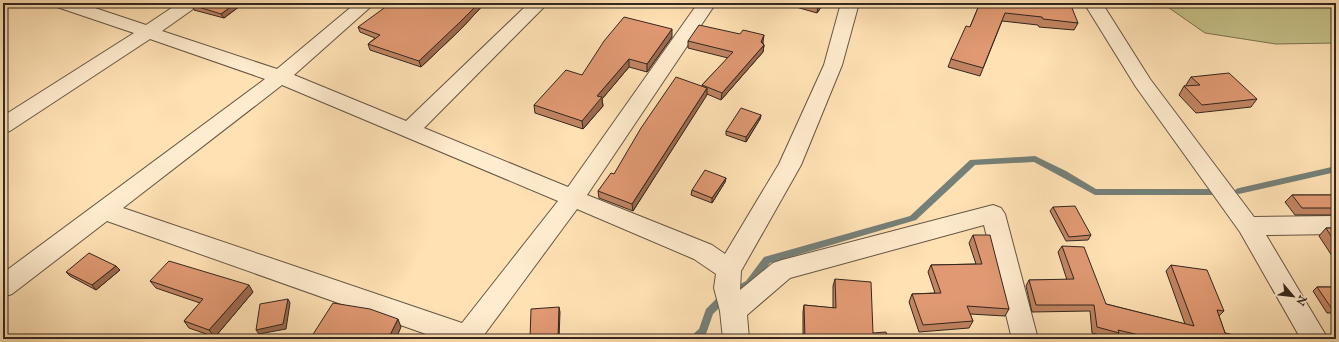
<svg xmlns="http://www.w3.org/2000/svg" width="1339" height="342" font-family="'IM FELL English',serif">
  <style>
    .green { fill: #c6c189; stroke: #7c7454 }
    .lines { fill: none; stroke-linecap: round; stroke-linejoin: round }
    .stream { fill: #758078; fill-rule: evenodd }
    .minor-casing { stroke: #665644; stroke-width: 2 }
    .minor { fill: #ffecce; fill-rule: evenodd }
    .wall { fill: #c18462; stroke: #33271f }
    .shaded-wall { fill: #9d6b50; stroke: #33271f }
    .building { fill: #e09972; stroke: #33271f }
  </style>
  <rect width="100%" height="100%" fill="#ffe1b4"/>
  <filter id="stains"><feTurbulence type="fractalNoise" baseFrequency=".005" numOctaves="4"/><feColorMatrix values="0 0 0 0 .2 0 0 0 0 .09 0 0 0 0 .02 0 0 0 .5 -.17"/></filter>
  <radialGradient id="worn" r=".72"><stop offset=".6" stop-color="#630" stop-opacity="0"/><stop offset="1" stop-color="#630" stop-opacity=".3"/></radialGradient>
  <polygon class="green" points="1162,3 1336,3 1336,43 1276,44 1205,33"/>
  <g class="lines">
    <g class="stream">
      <polygon points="1035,156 1066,171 1096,189 1217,189 1220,190 1221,192 1220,194 1217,195 1095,195 1034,162 975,165 916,220 770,263 752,287 725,302 713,314 706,334 701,339 689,339 691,336 699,329 706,309 719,296 746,281 764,257 910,216 970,160"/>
      <polygon points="1336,166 1336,172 1239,194 1236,193 1235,191 1236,189 1239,188"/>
    </g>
    <g class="minor-casing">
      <g id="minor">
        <path d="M54 3H80L146 25 179 3H199L196 7 162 31 277 69 356 3H375L294 75 406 121 529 3H548L424 128 568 187 698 3H716L587 195 712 245 725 254 779 164 824 65 841 3H859L842 65 801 165 741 271 740 290 773 263 782 260 993 205 1001 208 1005 214 1038 339H1012L984 225 790 278 747 315 749 339H723L720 311 714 288 716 274 694 259 577 209 481 339H440L107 221 12 294 3 297V273L265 79 150 39 10 131 3 133V116L134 33 57 7ZM282 85 558 201 462 323 123 208Z"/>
        <polygon points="1084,3 1102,3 1150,79 1254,217 1336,216 1336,234 1266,235 1328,339 1301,339 1240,232 1136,87"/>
      </g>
    </g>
    <use href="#minor" class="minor"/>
  </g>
  <g class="wall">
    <polygon points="194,3 244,3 224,18 194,10 192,5"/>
    <polygon points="419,3 485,3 461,29 421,67 370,50 368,44 375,38 360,32 358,27 419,7"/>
    <polygon points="782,3 824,3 817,13"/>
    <polygon points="980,3 1078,23 1074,30 1039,27 1038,25 1002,21 980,76 948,67 951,59 970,27"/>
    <polygon points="672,37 647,72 629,67 602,99 603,106 583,129 535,113 534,105 582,75"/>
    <polygon points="688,41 763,42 763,43 764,45 763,52 721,100 707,94 633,211 599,198 598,191 614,174 702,86 702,85 728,58 688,48"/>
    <polygon points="1191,77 1257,99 1251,107 1196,113 1179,95 1184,86 1187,86 1186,85"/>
    <polygon points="761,115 760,119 746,142 726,135 726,131"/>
    <polygon points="726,178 725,182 712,203 691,195 692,190"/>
    <polygon points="1292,195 1336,195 1336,215 1295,215 1285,202"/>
    <polygon points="1053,207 1091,235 1088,240 1066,241 1050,211"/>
    <polygon points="1326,228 1336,228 1336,262 1319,236"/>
    <polygon points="973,235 1009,309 1005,316 970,314 973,321 969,328 919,332 909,302 912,294 935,293 928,272 931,265 976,264 969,243"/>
    <polygon points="1062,246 1106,304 1185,324 1166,271 1171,265 1224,311 1219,316 1225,333 1250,339 1127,339 1116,336 1114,339 1092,333 1090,311 1032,312 1026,286 1029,280 1067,280 1058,252"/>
    <polygon points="116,266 120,270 96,290 70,276 66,272"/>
    <polygon points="835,279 873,333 888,339 803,339 803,312 804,305 833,308 833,286"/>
    <polygon points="150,281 253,292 215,337 189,328 184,321 200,303 156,288"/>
    <polygon points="1317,287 1336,287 1336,313 1327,313 1313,291"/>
  </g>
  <g class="shaded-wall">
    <polygon points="236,3 244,3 224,18 221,14"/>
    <polygon points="479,3 485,3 461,29 421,67 419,61"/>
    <polygon points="821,3 824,3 817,13 818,6"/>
    <polygon points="672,29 672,37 647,72 647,64"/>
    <polygon points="764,35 763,42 760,49 761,42"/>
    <polygon points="764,45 763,52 721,100 722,93"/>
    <polygon points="629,59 629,67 602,99 603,106 583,129 582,121 597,96"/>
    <polygon points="707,88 707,95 633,211 632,204"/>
    <polygon points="761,115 760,119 746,142 746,137"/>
    <polygon points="726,178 725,182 712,203 712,198"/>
    <polygon points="116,266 120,270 96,290 92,285"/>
    <polygon points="249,285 253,292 215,337 209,330"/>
    <polygon points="288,299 290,303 286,329 259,334 256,330"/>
    <polygon points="559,307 560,312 559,339 558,339"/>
    <polygon points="398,319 401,327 396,339 388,339"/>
  </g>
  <g class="building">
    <polygon points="194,3 236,3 221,14 192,5"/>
    <polygon points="391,3 407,3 419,7 419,3 479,3 459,23 419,61 368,44 380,35 358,27"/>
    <polygon points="807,3 821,3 818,6"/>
    <polygon points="980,3 1070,3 1078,23 1043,19 1042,17 1005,13 983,68 951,59 966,26 970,27"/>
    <polygon points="624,17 672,29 647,64 629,59 597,96 602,97 582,121 534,105 566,70 582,75 604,41"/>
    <polygon points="699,25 740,34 743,30 764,35 761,42 764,45 722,93 702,85 733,52 688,41"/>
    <polygon points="1229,73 1257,99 1202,105 1184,86 1200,85 1191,77"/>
    <polygon points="676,77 707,88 632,204 598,191 611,173 614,174 641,128"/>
    <polygon points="741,108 761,115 746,137 726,131"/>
    <polygon points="705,170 726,178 712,198 692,190"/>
    <polygon points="1292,195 1336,195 1336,208 1302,208"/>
    <polygon points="1075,206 1091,235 1069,237 1053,207"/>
    <polygon points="1326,228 1336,228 1336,244"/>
    <polygon points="973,235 990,235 1009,309 967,306 973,321 923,325 912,294 941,293 931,265 982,264"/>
    <polygon points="1062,246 1084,247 1106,304 1194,326 1171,265 1207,270 1224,311 1217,310 1225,333 1250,339 1156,339 1118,330 1119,333 1097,327 1094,305 1036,305 1029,280 1074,279"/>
    <polygon points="89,253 116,266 92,285 66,272"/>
    <polygon points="169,261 249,285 209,330 184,321 203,299 150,281"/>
    <polygon points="835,279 871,282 873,333 886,332 888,339 805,339 804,305 836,308"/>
    <polygon points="1317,287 1336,287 1336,309 1332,309"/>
    <polygon points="288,299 283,324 256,330 260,304"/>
    <polygon points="333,303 370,309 398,319 388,339 310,339"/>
    <polygon points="559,307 558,339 530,339 531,309"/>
  </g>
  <rect width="1339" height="342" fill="none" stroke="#ffe1b4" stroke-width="16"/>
  <rect x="4" y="4" width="1331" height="334" fill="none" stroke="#33271f" stroke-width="2"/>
  <rect x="8" y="8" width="1323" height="326" fill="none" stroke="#33271f"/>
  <g transform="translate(1293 296) rotate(118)" stroke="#ffecce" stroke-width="3" paint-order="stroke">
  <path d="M0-3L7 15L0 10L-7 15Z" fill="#33271f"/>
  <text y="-6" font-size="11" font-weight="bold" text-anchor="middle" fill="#33271f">N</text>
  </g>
  <rect width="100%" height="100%" filter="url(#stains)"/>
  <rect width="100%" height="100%" fill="url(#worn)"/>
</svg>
